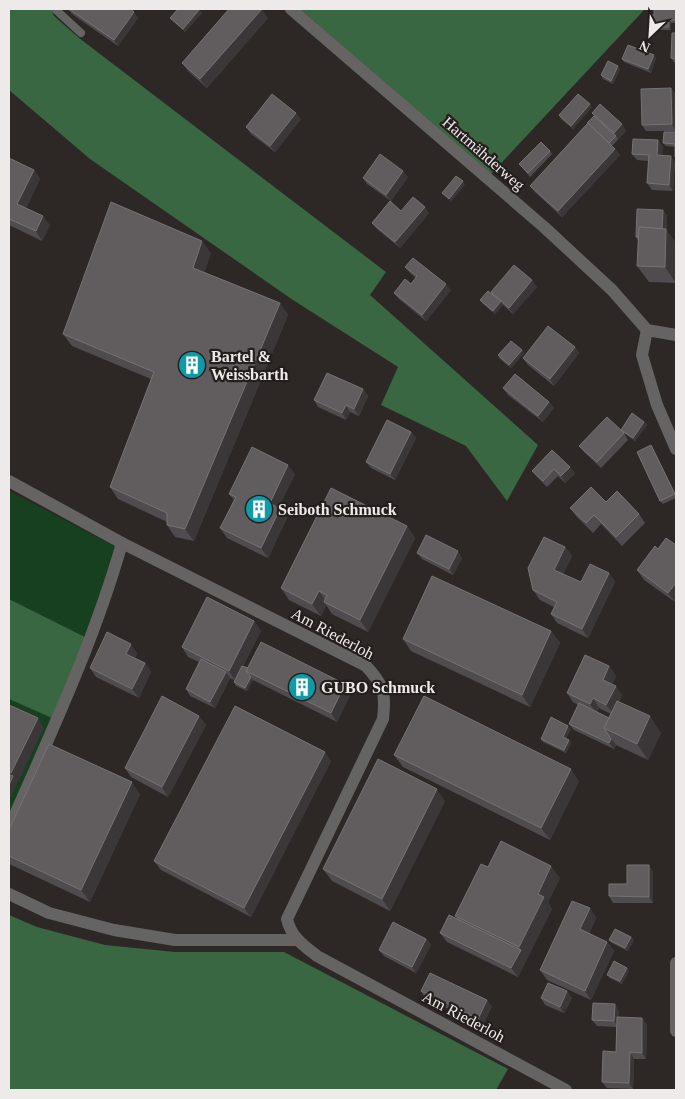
<svg xmlns="http://www.w3.org/2000/svg" width="685" height="1099" font-family="'Times New Roman',serif">
  <style>
    .green { fill: #174021 }
    .forest { fill: #386741 }
    .lines { fill: none; stroke-linecap: round; stroke-linejoin: round }
    .service { stroke: #666363; stroke-width: 8 }
    .minor { stroke: #666363; stroke-width: 12 }
    .wall { fill: #504b4e; fill-rule: evenodd }
    .shaded-wall { fill: #3b3637 }
    .building { fill: #615c5e; stroke: #777274 }
    .labels { text-anchor: middle; stroke-width: 4.5; stroke-linejoin: round; paint-order: stroke }
    .street-label { font-size: 16px; fill: #eeeae9; stroke: #241f1d }
    .poi-label { font-size: 16px; font-weight: bold; fill: #eeeae9; stroke: #241f1d; text-anchor: start }
  </style>
  <rect width="100%" height="100%" fill="#2d2826"/>
  <g class="green">
    <polygon points="9,491 114,546 103,587 85,637 9,599"/>
    <polygon points="9,699 52,718 9,818"/>
  </g>
  <g class="forest">
    <polygon points="9,9 51,9 54,16 79,38 386,272 370,295 538,445 507,501 466,446 381,405 398,367 293,300 90,159 9,90"/>
    <polygon points="300,9 645,9 491,174"/>
    <polygon points="9,599 85,637 52,718 9,699"/>
    <polygon points="9,915 37,927 105,945 175,952 284,952 508,1069 496,1090 9,1090"/>
  </g>
  <g class="lines">
    <polyline class="service" points="55,9 81,33"/>
    <g class="minor">
      <polyline points="291,9 544,227 612,290 647,330 676,335"/>
      <polyline points="647,330 642,355 657,405 676,449"/>
      <polyline points="9,481 122,543"/>
      <path d="M9 828C50 735 94 642 122 543L366 666C384 685 386 694 383 719L287 919C291 937 303 945 317 956L566 1090"/>
      <polyline points="9,894 49,913 114,930 175,940 297,940"/>
      <polyline points="676,963 676,1031"/>
    </g>
  </g>
  <g class="wall">
    <polygon points="68,9 130,9 138,18 118,46 72,14"/>
    <polygon points="176,9 198,9 202,13 185,32 173,21 170,18 177,10"/>
    <polygon points="676,9 676,23 671,23 671,30 653,30 651,27 654,15"/>
    <polygon points="268,18 207,88 189,72 182,63"/>
    <polygon points="676,33 676,65 671,58"/>
    <polygon points="656,58 651,73 624,62 622,59"/>
    <polygon points="620,69 613,84 603,79 601,75"/>
    <polygon points="671,88 676,95 676,131 646,131 642,125"/>
    <polygon points="592,107 573,129 561,119 559,115"/>
    <polygon points="592,113 622,124 626,131 612,146 620,155 562,217 535,192 530,186 587,124 594,116"/>
    <polygon points="301,119 275,152 251,134 246,127"/>
    <polygon points="676,132 676,159 675,157 675,147 666,146 663,143"/>
    <polygon points="658,140 663,147 662,155 675,162 673,191 652,190 647,183 648,161 637,160 632,154"/>
    <polygon points="550,151 552,154 530,177 519,164"/>
    <polygon points="9,158 34,170 40,179 26,208 50,225 42,241 9,225"/>
    <polygon points="408,177 391,201 367,184 363,178"/>
    <polygon points="663,210 667,216 667,230 676,283 649,282 637,266 638,241 636,237"/>
    <polygon points="401,211 429,213 400,248 377,229 372,223"/>
    <polygon points="211,253 204,272 280,303 288,315 194,541 175,537 167,525 167,522 118,499 110,487 151,379 72,346 63,334"/>
    <polygon points="405,267 451,290 426,321 399,299 394,293 411,284 416,278 410,273"/>
    <polygon points="537,287 513,314 503,305 495,314 482,303 480,300 493,295 491,292"/>
    <polygon points="575,347 579,353 554,386 527,364 523,358"/>
    <polygon points="522,350 524,353 511,368 500,359 498,355"/>
    <polygon points="503,388 549,402 554,408 543,422 508,395"/>
    <polygon points="363,389 368,396 359,416 350,412 346,420 318,407 314,400"/>
    <polygon points="644,422 647,425 635,441 624,433 628,440 601,468 584,452 579,446 623,432 621,430"/>
    <polygon points="411,432 416,438 395,480 371,468 366,462"/>
    <polygon points="651,445 676,496 676,498 663,504 660,501"/>
    <polygon points="552,450 575,473 565,483 558,476 547,487 537,477 532,471"/>
    <polygon points="295,474 278,508 287,518 268,558 227,538 220,528 234,500 229,494"/>
    <polygon points="606,502 639,514 645,523 622,546 601,524 593,533 577,517 570,508"/>
    <polygon points="407,526 415,538 368,632 332,614 326,605 321,616 289,600 281,588"/>
    <polygon points="655,546 675,602 644,580 637,570"/>
    <polygon points="565,547 572,556 563,574 581,582 609,573 615,582 588,638 557,623 551,614 554,607 540,600 533,590"/>
    <polygon points="417,553 462,558 453,575 422,559"/>
    <polygon points="254,621 261,631 243,666 248,668 351,693 337,722 253,680 247,691 236,686 234,682 234,680 230,678 215,708 190,696 186,689 199,662 188,657 182,647"/>
    <polygon points="551,631 560,643 530,707 411,651 403,639"/>
    <polygon points="137,653 135,658 145,663 151,672 139,698 96,677 90,668"/>
    <path d="M609 666 616 676 612 684 622 695 619 702 661 733 648 760 616 745 614 749 574 730 569 724 578 705 573 702 567 693ZM599 708 611 714 609 718 597 712Z"/>
    <polygon points="199,716 206,725 168,797 131,777 125,768"/>
    <polygon points="571,729 566,738 569,740 571,743 566,753 543,742 541,739"/>
    <polygon points="394,755 579,781 550,840 403,767"/>
    <polygon points="331,761 251,917 161,870 154,861"/>
    <polygon points="140,794 90,902 9,864 9,830"/>
    <polygon points="445,801 390,911 332,881 323,869"/>
    <polygon points="649,865 653,872 653,903 613,903 609,896 627,884"/>
    <polygon points="488,867 560,878 548,902 552,909 518,977 447,942 440,933 457,918 455,916"/>
    <polygon points="590,908 596,918 589,934 607,942 614,951 591,1000 547,980 540,970"/>
    <polygon points="631,937 634,940 628,951 612,943 609,940"/>
    <polygon points="426,939 431,945 416,973 384,956 379,950"/>
    <polygon points="629,971 622,984 610,978 607,975"/>
    <polygon points="421,991 492,1006 483,1025 425,998"/>
    <polygon points="567,991 572,998 564,1013 545,1005 541,998"/>
    <polygon points="619,1011 619,1017 647,1024 646,1059 634,1059 633,1089 607,1088 602,1082 616,1052 616,1027 597,1026 592,1020"/>
  </g>
  <g class="shaded-wall">
    <polygon points="262,9 268,18 207,88 200,79"/>
    <polygon points="199,10 202,13 185,32 183,29"/>
    <polygon points="134,12 138,18 118,46 114,40"/>
    <polygon points="669,20 671,23 671,30 669,27"/>
    <polygon points="654,55 656,58 651,73 648,69"/>
    <polygon points="618,66 620,69 613,84 611,81"/>
    <polygon points="671,88 676,95 676,131 672,124"/>
    <polygon points="590,104 592,107 573,129 571,126"/>
    <polygon points="296,113 301,119 275,152 270,146"/>
    <polygon points="622,124 626,131 618,139 614,133"/>
    <polygon points="658,140 663,147 662,161 657,155"/>
    <polygon points="615,149 620,155 562,217 558,211"/>
    <polygon points="671,156 675,162 673,191 669,185"/>
    <polygon points="34,170 40,179 24,213 17,204"/>
    <polygon points="403,171 408,177 391,201 386,195"/>
    <polygon points="463,181 465,185 451,202 449,199"/>
    <polygon points="425,207 429,213 400,248 395,242"/>
    <polygon points="663,210 667,216 667,230 676,243 676,283 665,267 662,238"/>
    <polygon points="43,216 50,225 42,241 36,231"/>
    <polygon points="202,241 211,253 202,280 193,268"/>
    <polygon points="532,280 537,287 513,314 509,308"/>
    <polygon points="446,284 451,290 426,321 422,315"/>
    <polygon points="501,301 503,305 495,314 493,311"/>
    <polygon points="280,303 288,315 194,541 185,529"/>
    <polygon points="575,347 579,353 554,386 550,379"/>
    <polygon points="522,350 524,353 511,368 509,365"/>
    <polygon points="363,389 368,396 359,416 354,409"/>
    <polygon points="549,402 554,408 543,422 538,416"/>
    <polygon points="346,405 350,412 346,420 342,413"/>
    <polygon points="644,422 647,425 635,441 633,438"/>
    <polygon points="411,432 416,438 395,480 390,474"/>
    <polygon points="288,465 295,474 276,513 270,503"/>
    <polygon points="570,467 575,473 565,483 561,476"/>
    <polygon points="280,509 287,518 268,558 261,548"/>
    <polygon points="407,526 415,538 368,632 360,620"/>
    <polygon points="565,547 572,556 561,579 554,570"/>
    <polygon points="458,551 462,558 453,575 449,569"/>
    <polygon points="609,573 615,582 588,638 582,629"/>
    <polygon points="676,583 676,601 675,602 668,593"/>
    <polygon points="319,591 327,603 324,602 326,605 321,616 312,604"/>
    <polygon points="254,621 261,631 235,681 229,671"/>
    <polygon points="551,631 560,643 530,707 522,695"/>
    <polygon points="131,644 137,653 132,663 126,654"/>
    <polygon points="145,663 151,672 139,698 132,689"/>
    <polygon points="609,666 616,676 609,689 603,680"/>
    <polygon points="226,672 230,678 215,708 210,702"/>
    <polygon points="251,677 253,680 247,691 245,688"/>
    <polygon points="345,684 351,693 337,722 331,713"/>
    <polygon points="616,686 622,695 613,714 606,705"/>
    <polygon points="593,698 599,708 596,713 590,704"/>
    <polygon points="199,716 206,725 168,797 162,787"/>
    <polygon points="650,716 661,733 648,760 637,744"/>
    <polygon points="38,718 44,728 9,801 9,785 13,776 11,773"/>
    <polygon points="568,726 571,729 565,740 563,737"/>
    <polygon points="611,739 616,745 614,749 609,743"/>
    <polygon points="569,740 571,743 566,753 564,750"/>
    <polygon points="325,752 331,761 251,917 244,908"/>
    <polygon points="571,769 579,781 550,840 541,828"/>
    <polygon points="132,782 140,794 90,902 81,890"/>
    <polygon points="437,789 445,801 390,911 382,899"/>
    <polygon points="649,865 653,872 653,903 649,897"/>
    <polygon points="551,866 560,878 548,902 552,909 518,977 511,968 521,950 519,947 538,894"/>
    <polygon points="590,908 596,918 587,939 580,929"/>
    <polygon points="631,937 634,940 628,951 625,948"/>
    <polygon points="426,939 431,945 416,973 412,967"/>
    <polygon points="607,942 614,951 591,1000 585,991"/>
    <polygon points="627,968 629,971 622,984 620,981"/>
    <polygon points="567,991 572,998 564,1013 560,1007"/>
    <polygon points="487,1000 492,1006 483,1025 478,1019"/>
    <polygon points="615,1004 619,1011 619,1027 614,1021"/>
    <polygon points="642,1018 647,1024 646,1059 642,1053"/>
    <polygon points="630,1052 634,1059 633,1089 629,1083"/>
  </g>
  <g class="building">
    <polygon points="69,9 130,9 134,12 114,40"/>
    <polygon points="178,9 198,9 199,10 183,29 170,18"/>
    <polygon points="229,9 262,9 200,79 182,63"/>
    <polygon points="654,9 676,9 676,20 669,20 669,27 651,27 651,15 654,15"/>
    <polygon points="672,33 676,33 676,59 671,58"/>
    <polygon points="628,45 654,55 648,69 622,59"/>
    <polygon points="608,61 618,66 611,81 601,75"/>
    <polygon points="671,88 672,124 642,125 641,89"/>
    <polygon points="272,94 296,113 270,146 246,127"/>
    <polygon points="578,94 590,104 571,126 559,115"/>
    <polygon points="600,104 622,124 614,133 592,113"/>
    <polygon points="594,116 616,136 609,143 588,123 588,124 587,123"/>
    <polygon points="588,123 615,149 558,211 530,186"/>
    <polygon points="664,132 676,132 676,157 675,157 675,144 663,143"/>
    <polygon points="633,139 658,140 657,155 671,156 669,185 647,183 649,155 632,154"/>
    <polygon points="541,142 550,151 528,173 519,164"/>
    <polygon points="380,154 403,171 386,195 363,178"/>
    <polygon points="9,158 34,170 17,204 43,216 36,231 9,219"/>
    <polygon points="456,176 463,181 449,199 442,193"/>
    <polygon points="413,197 425,207 395,242 372,223 390,201 401,211"/>
    <polygon points="111,202 202,241 193,268 280,303 185,529 167,525 167,513 110,487 154,372 63,334"/>
    <polygon points="637,209 663,210 662,229 639,227 638,237 636,237"/>
    <polygon points="639,227 666,229 665,267 637,266"/>
    <polygon points="413,258 446,284 422,315 394,293 405,279 411,284 417,276 405,267"/>
    <polygon points="514,265 532,280 509,308 491,292"/>
    <polygon points="488,291 501,301 493,311 480,300"/>
    <polygon points="548,326 575,347 550,379 523,358"/>
    <polygon points="511,341 522,350 509,365 498,355"/>
    <polygon points="327,373 363,389 354,409 346,405 342,413 314,400"/>
    <polygon points="515,374 549,402 538,416 503,388"/>
    <polygon points="632,413 644,422 633,438 621,430"/>
    <polygon points="607,417 624,433 597,462 579,446"/>
    <polygon points="387,420 411,432 390,474 366,462"/>
    <polygon points="651,445 675,494 660,501 637,452"/>
    <polygon points="252,447 288,465 270,503 280,509 261,548 220,528 236,497 229,494"/>
    <polygon points="552,450 570,467 561,476 554,469 543,481 532,471"/>
    <polygon points="591,487 606,502 617,491 639,514 616,537 594,515 586,523 570,508"/>
    <polygon points="331,488 407,526 360,620 324,602 327,595 319,591 312,604 281,588"/>
    <polygon points="426,535 458,551 449,569 417,553"/>
    <polygon points="544,537 565,547 554,570 581,582 590,564 609,573 582,629 551,614 557,602 533,590 528,568"/>
    <polygon points="666,538 676,545 676,583 668,593 637,570 655,546 658,549"/>
    <polygon points="432,576 551,631 522,695 403,639"/>
    <polygon points="207,597 254,621 229,671 182,647"/>
    <polygon points="107,632 131,644 126,654 145,663 132,689 90,668"/>
    <polygon points="261,642 345,684 331,713 246,671"/>
    <polygon points="585,655 609,666 603,680 616,686 606,705 593,698 590,704 567,693"/>
    <polygon points="201,659 226,672 210,702 186,689"/>
    <polygon points="242,666 248,668 246,671 251,677 245,688 234,682"/>
    <polygon points="162,696 199,716 162,787 125,768"/>
    <polygon points="424,696 571,769 541,828 394,755"/>
    <polygon points="617,701 650,716 637,744 604,728"/>
    <polygon points="579,703 609,718 604,728 611,739 609,743 569,724"/>
    <polygon points="9,705 38,718 11,773 9,772"/>
    <polygon points="235,706 325,752 244,908 154,861"/>
    <polygon points="551,717 568,726 563,737 569,740 564,750 541,739"/>
    <polygon points="49,744 132,782 81,890 9,856 9,830"/>
    <polygon points="378,759 437,789 382,899 323,869"/>
    <polygon points="9,774 13,776 9,785"/>
    <polygon points="501,841 551,866 538,894 544,897 519,947 455,916 481,864 488,867"/>
    <polygon points="627,865 649,865 649,897 609,896 609,884 627,884"/>
    <polygon points="572,901 590,908 580,929 607,942 585,991 540,970"/>
    <polygon points="449,915 521,950 511,968 440,933"/>
    <polygon points="393,922 426,939 412,967 379,950"/>
    <polygon points="615,929 631,937 625,948 609,940"/>
    <polygon points="614,961 627,968 620,981 607,975"/>
    <polygon points="430,973 487,1000 478,1019 421,991"/>
    <polygon points="548,983 567,991 560,1007 541,998"/>
    <polygon points="593,1003 615,1004 614,1021 592,1020"/>
    <polygon points="617,1017 642,1018 642,1053 630,1052 629,1083 602,1082 603,1051 616,1052"/>
  </g>
  <defs>
    <g id="building-disc" transform="scale(1.4375)"><circle r="9.5" fill="#0f9aa8" stroke="#241f1d"/><path d="M-4-6H4V6H1V3H-1V6H-4ZM-2.5-4.3h1.7v1.8h-1.7ZM.8-4.3h1.7v1.8H.8ZM-2.5-1h1.7V.8h-1.7ZM.8-1h1.7V.8H.8Z" fill="#fff"/></g>
  </defs>
  <g fill-rule="evenodd">
    <use href="#building-disc" x="192" y="365"/>
    <use href="#building-disc" x="259" y="509"/>
    <use href="#building-disc" x="302" y="687"/>
  </g>
  <g class="labels">
    <g class="street-label">
      <text transform="translate(484 153) rotate(41)" y="6">Hartmähderweg</text>
      <text transform="translate(333 633) rotate(28)" y="6">Am Riederloh</text>
      <text transform="translate(464 1016) rotate(28)" y="6">Am Riederloh</text>
    </g>
    <g class="poi-label">
      <text x="211" y="362">Bartel &amp;<tspan x="211" dy="18">Weissbarth</tspan></text>
      <text x="278" y="515">Seiboth Schmuck</text>
      <text x="321" y="693">GUBO Schmuck</text>
    </g>
  </g>
  <rect width="685" height="1099" fill="none" stroke="#eeeae9" stroke-width="20"/>
  <g transform="translate(650 35) rotate(205)" stroke="#241f1d" stroke-width="4" paint-order="stroke">
  <path d="M0-4L9 19L0 12L-9 19Z" fill="#eeeae9"/>
  <text y="-8" font-size="14" font-weight="bold" text-anchor="middle" fill="#eeeae9">N</text>
  </g>
</svg>
